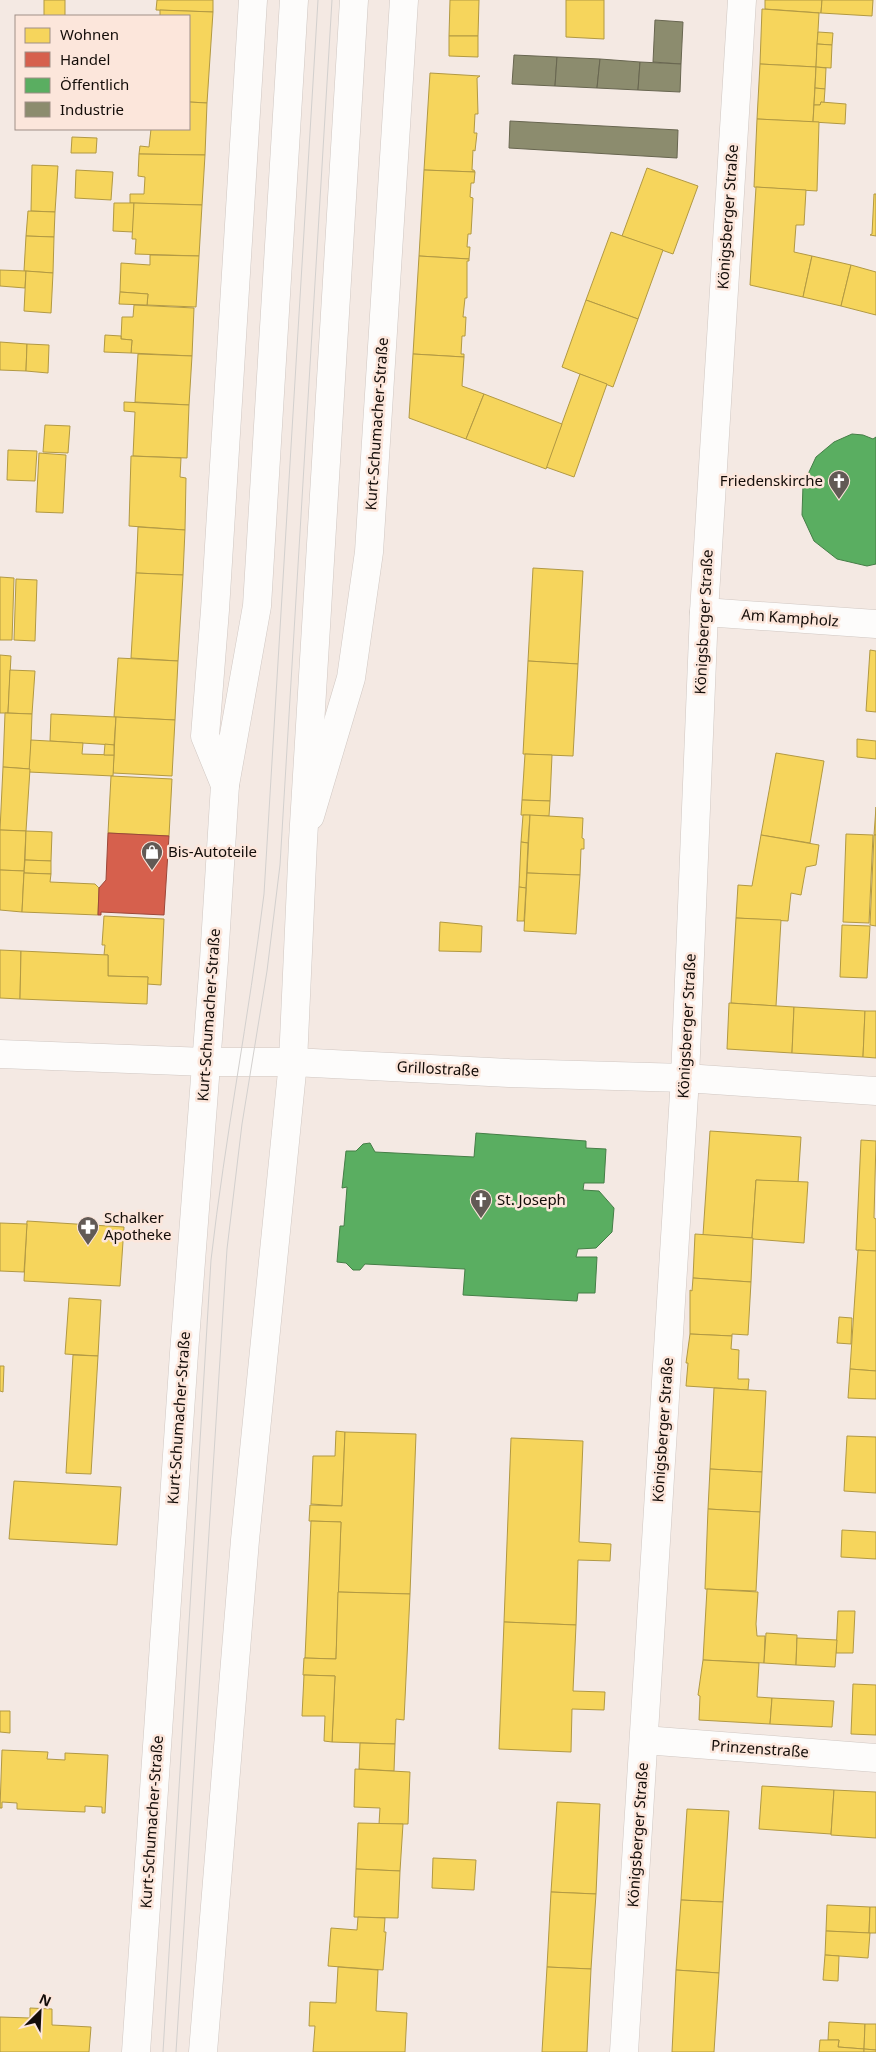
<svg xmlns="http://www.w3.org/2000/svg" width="876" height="2052" font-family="'Noto Sans',sans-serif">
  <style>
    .homes { fill: #f6d55c; stroke: #b29943 }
    .shops { fill: #d6604d; stroke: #9c4739 }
    .public { fill: #5aae61; stroke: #457e47 }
    .industry { fill: #8c8c6e; stroke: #686650 }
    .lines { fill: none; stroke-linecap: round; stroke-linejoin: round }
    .minor-casing { stroke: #d0c7c2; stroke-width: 29 }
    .tertiary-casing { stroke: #d0c7c2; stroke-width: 29 }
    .primary-casing { stroke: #d0c7c2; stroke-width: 29 }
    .minor { stroke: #fdfcfb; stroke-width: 28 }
    .tertiary { stroke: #fdfcfb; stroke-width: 28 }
    .primary { stroke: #fdfcfb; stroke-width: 28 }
    .tram { stroke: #d3d0ce; stroke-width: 1 }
    .labels { text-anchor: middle; stroke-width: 5; stroke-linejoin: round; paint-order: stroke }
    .street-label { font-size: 15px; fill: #140d09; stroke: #fce6db }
    .poi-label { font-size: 15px; fill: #140d09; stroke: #fce6db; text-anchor: start }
  </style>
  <rect width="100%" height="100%" fill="#f4e9e3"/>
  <g class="homes">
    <rect x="44" y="0" width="21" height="16"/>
    <polygon points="157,0 213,0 213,12 156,10"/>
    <polygon points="450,0 479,0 478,36 449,36"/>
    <polygon points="566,0 604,0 604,39 566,37"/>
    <polygon points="765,0 822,0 821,13 765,9"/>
    <polygon points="822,0 873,0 872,16 821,13"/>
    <polygon points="762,9 819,13 816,67 760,64"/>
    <polygon points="160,10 213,12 207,103 189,102 189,16 160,16"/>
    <polygon points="818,32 833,33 832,45 817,44"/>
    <polygon points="449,36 478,36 478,57 449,56"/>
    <polygon points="817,44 832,45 831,68 816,67"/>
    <polygon points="760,64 816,67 813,122 757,119"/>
    <polygon points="816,67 826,68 825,89 815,88"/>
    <polygon points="430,73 480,76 477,78 478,114 475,114 474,133 477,133 475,151 473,150 472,170 474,170 475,172 424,170"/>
    <polygon points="815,88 825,89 824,103 821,102 820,105 814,105"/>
    <polygon points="189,102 207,103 205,155 139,154 140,146 149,147 151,129 189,129"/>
    <polygon points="821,102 846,104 845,124 813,122 814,105 820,105"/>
    <polygon points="757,119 819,122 817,191 754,187"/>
    <polygon points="72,137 97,138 96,153 71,153"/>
    <polygon points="139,154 205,155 202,205 130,203 130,194 144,194 145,177 138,176"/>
    <polygon points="32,165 58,166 55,212 31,211"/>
    <polygon points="647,168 698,186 673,254 622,236"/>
    <polygon points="76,170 113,172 111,200 75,198"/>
    <polygon points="424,170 475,172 474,183 471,183 470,197 473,198 471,234 468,234 467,247 470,247 469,259 419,256"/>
    <polygon points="756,187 806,190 804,225 796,225 794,252 812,256 803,297 750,285"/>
    <polygon points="874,194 876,194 876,236 870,235 872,234"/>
    <polygon points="114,203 134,203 133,232 113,231"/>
    <polygon points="134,203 202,205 199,256 135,254 136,239 132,239"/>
    <polygon points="28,211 55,212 54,237 26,236"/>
    <polygon points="611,232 663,250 638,319 586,300"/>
    <polygon points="26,236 54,237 53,273 24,271"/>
    <polygon points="150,255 199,256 196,307 147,305 148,294 120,292 121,263 150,265"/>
    <polygon points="419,256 469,259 469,261 467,261 467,298 465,298 463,317 466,317 465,336 462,336 461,354 464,354 464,357 413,354"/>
    <polygon points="812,256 851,265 841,306 803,297"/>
    <polygon points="851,265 876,272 876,315 841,306"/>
    <polygon points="0,270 26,271 25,288 0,286"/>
    <polygon points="26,271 53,273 51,313 24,311"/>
    <polygon points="120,292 148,294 147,305 119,304"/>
    <polygon points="586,300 638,319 613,387 562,367"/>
    <polygon points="134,305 194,308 192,356 131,353 132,340 121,339 122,317 133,317"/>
    <polygon points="105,335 121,336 121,339 132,340 131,353 104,352"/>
    <polygon points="0,342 27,344 26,371 0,370"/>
    <polygon points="27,344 49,345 48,373 26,371"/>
    <polygon points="138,354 192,356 189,405 135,402"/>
    <polygon points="413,354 464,357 462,386 484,394 466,439 409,418"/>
    <polygon points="580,374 607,384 574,477 546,467"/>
    <polygon points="484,394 562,424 546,469 466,439"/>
    <polygon points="124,402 189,405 187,458 133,456 135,412 124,411"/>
    <polygon points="45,425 70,426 68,453 43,452"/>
    <polygon points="8,450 37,451 35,481 7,480"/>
    <polygon points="39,453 66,455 63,513 36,512"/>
    <polygon points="131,456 181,458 180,477 186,478 185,530 129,526"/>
    <polygon points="138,527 185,530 183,575 136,573"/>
    <polygon points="533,568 583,571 578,664 528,661"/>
    <polygon points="136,573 183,575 178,661 131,658"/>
    <polygon points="0,577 14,578 12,640 0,640"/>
    <polygon points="16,579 37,580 35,641 14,640"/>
    <polygon points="870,650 876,651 876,712 866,711"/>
    <polygon points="0,655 11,656 8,713 0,713"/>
    <polygon points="118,658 178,661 175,720 114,717"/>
    <polygon points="528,661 578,664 573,756 523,754"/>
    <polygon points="10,670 35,671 32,714 8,713"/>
    <polygon points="5,713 32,714 30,769 3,767"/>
    <polygon points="51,714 116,717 114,745 50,741"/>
    <polygon points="116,717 175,720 172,776 113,773"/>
    <polygon points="857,739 876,741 876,759 857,757"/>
    <polygon points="31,740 83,743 82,754 114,755 113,776 29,772"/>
    <polygon points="105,744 114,745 114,755 104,755"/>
    <polygon points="776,753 824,761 810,843 761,835"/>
    <polygon points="525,754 552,755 550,801 522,800"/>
    <polygon points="3,767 30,769 26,831 0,830"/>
    <polygon points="111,776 172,779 169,836 108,833"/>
    <polygon points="522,800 550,801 549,816 521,815"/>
    <polygon points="876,807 876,835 874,835"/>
    <polygon points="523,815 530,815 528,843 521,842"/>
    <polygon points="530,815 583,818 582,838 584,839 584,849 581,849 580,875 527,873"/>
    <polygon points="0,830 26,831 24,871 0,870"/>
    <polygon points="26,831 52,832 51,861 25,860"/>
    <polygon points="846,834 873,835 869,923 843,922"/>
    <polygon points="761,835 819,845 816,865 806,867 801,895 791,893 788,921 736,918 738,885 752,886"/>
    <polygon points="874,835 876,835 876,926 870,925"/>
    <polygon points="521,842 528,843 526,888 519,887"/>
    <polygon points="25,860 51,861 51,874 24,873"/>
    <polygon points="0,870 24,871 22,912 0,910"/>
    <polygon points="24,873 51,874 50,882 95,884 99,888 98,915 22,912"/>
    <polygon points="527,873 580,875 576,934 524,931"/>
    <polygon points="519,887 526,888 524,921 517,921"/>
    <polygon points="104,916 164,919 161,985 147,984 148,977 108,976 108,955 104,955 105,945 102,945"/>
    <polygon points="736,918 781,920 776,1006 731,1003"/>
    <polygon points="440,922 482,926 481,952 439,951"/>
    <polygon points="842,925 870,926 867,978 840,977"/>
    <polygon points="0,950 21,951 20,999 0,998"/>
    <polygon points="21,951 108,955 108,976 148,977 147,1004 20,999"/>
    <polygon points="729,1003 794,1007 792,1053 727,1049"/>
    <polygon points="794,1007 865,1011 863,1057 792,1053"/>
    <polygon points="865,1011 876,1011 876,1058 863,1057"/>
    <polygon points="710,1131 801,1137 798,1183 756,1180 752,1238 703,1235"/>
    <polygon points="861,1140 876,1141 874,1218 876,1219 876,1251 856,1250"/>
    <polygon points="756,1180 808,1182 804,1243 753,1239 752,1238"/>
    <polygon points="27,1221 124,1227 120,1286 24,1281"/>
    <polygon points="0,1223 27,1224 24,1272 0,1271"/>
    <polygon points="695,1234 753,1238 751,1282 693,1278"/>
    <polygon points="858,1250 876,1251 876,1371 850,1369"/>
    <polygon points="693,1278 751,1282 748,1335 732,1334 732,1336 690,1334 690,1290 692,1291"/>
    <polygon points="69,1298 101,1300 98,1356 65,1354"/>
    <polygon points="839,1317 852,1318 851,1344 837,1343"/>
    <polygon points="690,1334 732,1336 731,1349 739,1350 738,1379 749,1379 748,1390 686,1386 688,1363 686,1363"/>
    <polygon points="73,1355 98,1356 91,1474 66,1473"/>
    <polygon points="0,1366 4,1366 3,1392 0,1391"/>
    <polygon points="850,1369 876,1371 876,1399 848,1398"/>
    <polygon points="714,1388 766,1391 762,1472 710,1469"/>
    <polygon points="336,1431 345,1432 342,1506 311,1504 313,1456 335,1456"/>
    <polygon points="345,1432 416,1434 410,1594 338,1592 341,1522 309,1521 310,1505 342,1506"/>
    <polygon points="847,1436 876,1437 876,1493 844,1491"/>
    <polygon points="511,1438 583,1441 579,1542 611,1544 610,1561 578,1560 576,1625 504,1622"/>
    <polygon points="710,1469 762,1472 760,1512 708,1509"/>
    <polygon points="14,1481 121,1487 117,1545 9,1539"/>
    <polygon points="708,1509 760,1512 756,1591 705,1589"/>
    <polygon points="311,1521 341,1522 336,1659 305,1658"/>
    <polygon points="842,1530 876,1532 876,1559 841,1557"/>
    <polygon points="707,1589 758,1592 756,1624 757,1636 765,1636 764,1663 703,1660"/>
    <polygon points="338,1592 410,1594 404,1720 396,1719 395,1744 332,1742 335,1676 303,1675 304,1658 336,1659"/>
    <polygon points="838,1611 855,1611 853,1653 836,1653"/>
    <polygon points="504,1622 576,1625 573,1691 605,1692 604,1710 572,1709 571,1752 499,1749"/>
    <polygon points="766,1633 797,1635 796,1665 764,1663"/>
    <polygon points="797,1638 837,1640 835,1667 796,1665"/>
    <polygon points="703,1660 759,1663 757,1697 772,1698 770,1724 699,1720 700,1696 698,1695"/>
    <polygon points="304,1675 335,1676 332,1742 324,1741 325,1716 302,1716"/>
    <polygon points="853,1684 876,1685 876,1735 851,1734"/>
    <polygon points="772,1698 834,1701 832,1727 770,1724"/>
    <polygon points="0,1711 10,1711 10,1733 0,1732"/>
    <polygon points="360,1743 395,1744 394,1771 359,1769"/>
    <polygon points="2,1750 48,1752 47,1759 65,1760 65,1753 108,1755 105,1813 102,1813 102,1807 85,1806 85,1812 17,1809 17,1803 2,1802 2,1808 0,1808"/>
    <polygon points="355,1769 410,1772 408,1824 379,1824 380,1808 354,1807"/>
    <polygon points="762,1786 834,1790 831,1834 759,1829"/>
    <polygon points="834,1790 876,1792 876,1838 831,1835"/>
    <polygon points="557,1802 600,1804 596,1894 551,1892"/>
    <polygon points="687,1809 729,1811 723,1902 681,1900"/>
    <polygon points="358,1823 403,1824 400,1871 356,1869"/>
    <polygon points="433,1858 476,1860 474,1890 432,1888"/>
    <polygon points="356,1869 400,1871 398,1918 354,1917"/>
    <polygon points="551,1892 596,1894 591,1969 547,1967"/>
    <polygon points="681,1900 723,1902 719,1973 676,1970"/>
    <polygon points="827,1905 870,1907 869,1933 826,1931"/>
    <polygon points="870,1907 876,1907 876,1933 869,1933"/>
    <polygon points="358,1917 385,1918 384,1932 386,1932 383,1970 328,1966 331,1928 357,1930"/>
    <polygon points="826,1931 870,1933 868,1958 825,1955"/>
    <polygon points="825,1955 839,1956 838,1981 823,1980"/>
    <polygon points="338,1967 378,1970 376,2011 407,2013 405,2052 313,2052 315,2026 309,2026 310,2002 336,2003"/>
    <polygon points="547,1967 591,1969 587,2052 542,2052"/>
    <polygon points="676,1970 719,1973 714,2052 672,2052"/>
    <polygon points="30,2008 52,2009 52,2025 91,2027 89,2052 0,2052 0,2017 30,2018"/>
    <polygon points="829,2022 865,2024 864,2049 838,2047 839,2040 828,2040"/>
    <polygon points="865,2024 876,2024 876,2050 864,2049"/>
    <polygon points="820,2040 839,2040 838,2047 864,2049 864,2052 819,2052"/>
    <polygon points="864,2049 876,2050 876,2052 864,2052"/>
  </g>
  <polygon class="shops" points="108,833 169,836 164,915 101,912 101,915 98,915 99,888 106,880"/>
  <g class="public">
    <polygon points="852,434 863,435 873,439 876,437 876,564 867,566 837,559 814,541 802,515 803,485 816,457 834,442"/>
    <polygon points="476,1133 586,1141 586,1148 606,1149 604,1183 584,1183 583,1190 599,1191 614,1208 612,1232 596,1248 578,1249 576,1257 597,1257 595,1293 578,1293 577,1301 463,1295 465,1269 365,1264 360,1270 353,1270 346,1263 337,1262 340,1226 344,1226 347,1187 342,1188 346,1151 356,1151 363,1144 370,1143 375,1152 474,1157"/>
  </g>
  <g class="industry">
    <polygon points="655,20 683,22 681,64 653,62"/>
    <polygon points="514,55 557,57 555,86 512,84"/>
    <polygon points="557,57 600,59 597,88 555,86"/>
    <polygon points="600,59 640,62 638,90 597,88"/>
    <polygon points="640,62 681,64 680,92 638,90"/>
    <polygon points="510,121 678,130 677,158 509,148"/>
  </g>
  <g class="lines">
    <g class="minor-casing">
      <g id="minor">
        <polyline points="704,612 876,624"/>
        <polyline points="0,1054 206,1062 293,1062 509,1073 685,1078 876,1091"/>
        <polyline points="644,1740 876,1758"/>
        <polyline points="624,2052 685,1078 704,612 742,0"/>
      </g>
    </g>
    <g class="tertiary-casing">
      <g id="tertiary">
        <polyline points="225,785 205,736 215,610 253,0"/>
        <polyline points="310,816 351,678 369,552 404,0"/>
      </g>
    </g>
    <g class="primary-casing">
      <g id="primary">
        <polyline points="136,2052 184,1353 214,960 225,785 257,606 294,0"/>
        <polyline points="203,2052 245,1540 293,1062 303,841 354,0"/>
      </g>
    </g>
    <use href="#minor" class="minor"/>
    <use href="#tertiary" class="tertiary"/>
    <use href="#primary" class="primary"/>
    <g class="tram">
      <path d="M163 2052 211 1260C225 1138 249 1016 264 894L318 0"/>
      <polyline points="176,2052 227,1249 242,1124 267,971 280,865 332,0"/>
    </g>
  </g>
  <defs>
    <g id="church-pin" transform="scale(1.125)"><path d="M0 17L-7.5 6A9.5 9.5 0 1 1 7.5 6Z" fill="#625a55" stroke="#fce6db"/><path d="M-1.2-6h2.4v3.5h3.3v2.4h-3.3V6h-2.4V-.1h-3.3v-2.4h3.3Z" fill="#fff"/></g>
    <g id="shop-pin" transform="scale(1.125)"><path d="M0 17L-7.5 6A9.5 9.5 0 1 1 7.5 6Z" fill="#625a55" stroke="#fce6db"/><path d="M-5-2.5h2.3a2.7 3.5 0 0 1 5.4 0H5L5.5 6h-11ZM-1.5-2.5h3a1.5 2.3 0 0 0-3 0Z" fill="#fff"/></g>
    <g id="pharmacy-pin" transform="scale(1.125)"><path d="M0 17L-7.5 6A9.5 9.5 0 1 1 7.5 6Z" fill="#625a55" stroke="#fce6db"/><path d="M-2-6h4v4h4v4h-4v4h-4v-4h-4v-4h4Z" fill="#fff"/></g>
  </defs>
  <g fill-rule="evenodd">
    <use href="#church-pin" x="839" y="481"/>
    <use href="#shop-pin" x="152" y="852"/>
    <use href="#church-pin" x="481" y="1200"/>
    <use href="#pharmacy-pin" x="88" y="1227"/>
  </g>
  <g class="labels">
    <g class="street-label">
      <text transform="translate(728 217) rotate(-86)" y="5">Königsberger Straße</text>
      <text transform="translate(377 424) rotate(-86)" y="5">Kurt-Schumacher-Straße</text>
      <text transform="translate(790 618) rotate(4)" y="5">Am Kampholz</text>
      <text transform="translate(704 622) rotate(-87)" y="5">Königsberger Straße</text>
      <text transform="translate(209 1015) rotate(-86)" y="5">Kurt-Schumacher-Straße</text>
      <text transform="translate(687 1026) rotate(-87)" y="5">Königsberger Straße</text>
      <text transform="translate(438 1069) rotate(3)" y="5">Grillostraße</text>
      <text transform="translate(179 1418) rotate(-86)" y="5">Kurt-Schumacher-Straße</text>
      <text transform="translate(663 1430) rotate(-86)" y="5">Königsberger Straße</text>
      <text transform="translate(760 1749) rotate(4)" y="5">Prinzenstraße</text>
      <text transform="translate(152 1822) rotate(-86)" y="5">Kurt-Schumacher-Straße</text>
      <text transform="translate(638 1835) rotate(-86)" y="5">Königsberger Straße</text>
    </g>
    <g class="poi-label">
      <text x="823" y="486" text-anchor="end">Friedenskirche</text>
      <text x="168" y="857">Bis-Autoteile</text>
      <text x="497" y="1205">St. Joseph</text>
      <text x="104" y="1223">Schalker<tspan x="104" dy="17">Apotheke</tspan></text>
    </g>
  </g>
  <rect x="15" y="15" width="175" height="115" fill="#fce6db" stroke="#9f8f87"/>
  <rect x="25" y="28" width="25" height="15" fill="#f6d55c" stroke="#9f8f87"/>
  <text x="60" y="40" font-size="15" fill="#140d09">Wohnen</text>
  <rect x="25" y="52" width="25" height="15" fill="#d6604d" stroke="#9f8f87"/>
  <text x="60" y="65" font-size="15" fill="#140d09">Handel</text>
  <rect x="25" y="78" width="25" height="15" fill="#5aae61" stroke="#9f8f87"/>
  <text x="60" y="90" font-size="15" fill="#140d09">Öffentlich</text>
  <rect x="25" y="102" width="25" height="15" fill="#8c8c6e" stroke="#9f8f87"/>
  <text x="60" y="115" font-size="15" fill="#140d09">Industrie</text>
  <g transform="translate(40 2012) rotate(24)" stroke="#fce6db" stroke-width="4" paint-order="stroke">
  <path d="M0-4L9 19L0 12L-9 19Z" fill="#140d09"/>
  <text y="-8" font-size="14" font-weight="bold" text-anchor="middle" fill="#140d09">N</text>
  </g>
</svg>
